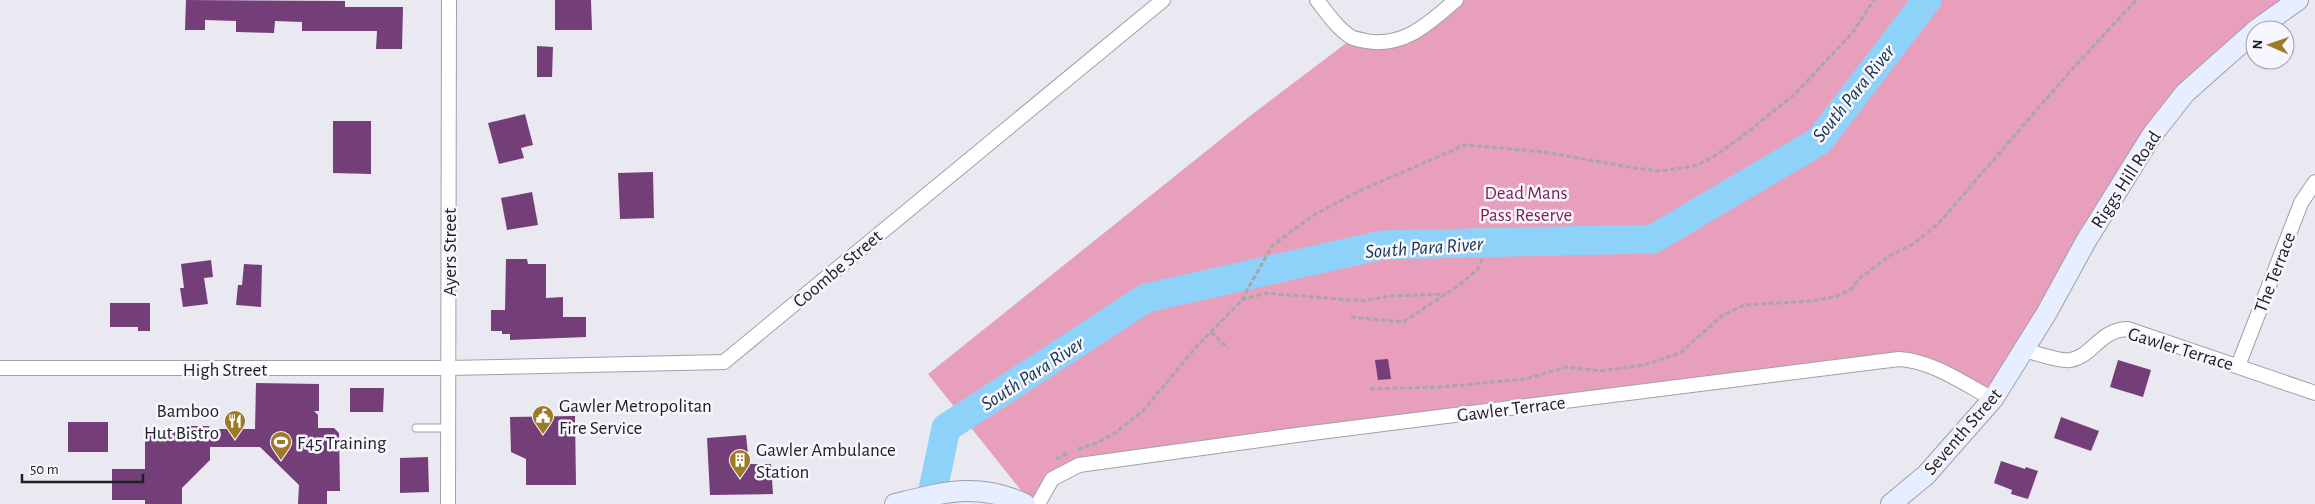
<svg xmlns="http://www.w3.org/2000/svg" width="2315" height="504" font-family="'Alegreya Sans',sans-serif">
  <style>
    .green { fill: #e79fbb }
    .lines { fill: none; stroke-linecap: round; stroke-linejoin: round }
    .river { stroke: #8fd2f9; stroke-width: 29 }
    .building { fill: #743f78 }
    .lane-casing { stroke: #a1a0a8; stroke-width: 9 }
    .street-casing { stroke: #a1a0a8; stroke-width: 16 }
    .secondary-casing { stroke: #a1a0a8; stroke-width: 22 }
    .path { stroke: #a8a6ad; stroke-width: 3; stroke-dasharray: 5 2.5; stroke-linecap: butt }
    .lane { stroke: #fff; stroke-width: 7 }
    .street { stroke: #fff; stroke-width: 14 }
    .secondary { stroke: #e6eeff; stroke-width: 20 }
    .labels { text-anchor: middle; stroke-width: 5; stroke-linejoin: round; paint-order: stroke }
    .street-label { font-size: 19px; fill: #1f1e21; stroke: #f7f5fe }
    .park-label { font-size: 19px; fill: #7e1d4e; stroke: #f7f5fe }
    .poi-label { font-size: 19px; fill: #1f1e21; stroke: #f7f5fe; text-anchor: start }
    .water-label { font-size: 20px; font-style: italic; fill: #11384c; stroke: #f7f5fe }
  </style>
  <rect width="100%" height="100%" fill="#eae8f1"/>
  <polygon class="green" points="1456,0 2298,0 2185,93 1993,399 1915,360 1079,465 1032,504 928,374 1250,116 1353,38 1396,39"/>
  <g class="lines">
    <polyline class="river" points="930,504 946,428 1146,298 1382,245 1653,239 1819,141 1927,0"/>
  </g>
  <g class="building">
    <polygon points="186,0 345,1 345,7 403,7 402,49 376,49 377,31 302,31 302,22 275,21 274,33 236,32 236,21 205,20 205,30 185,30"/>
    <polygon points="555,0 591,0 592,30 555,30"/>
    <polygon points="537,46 553,47 552,77 537,77"/>
    <polygon points="525,114 533,145 521,148 524,158 499,164 488,123"/>
    <polygon points="333,121 371,121 371,174 333,173"/>
    <polygon points="653,172 654,218 620,219 618,173"/>
    <polygon points="532,192 538,225 507,230 501,198"/>
    <polygon points="506,259 527,259 528,264 546,264 546,298 563,297 563,317 586,317 586,337 510,340 510,334 502,334 502,331 491,331 491,310 505,310"/>
    <polygon points="211,260 213,277 204,278 208,304 183,307 180,288 184,288 181,264"/>
    <polygon points="244,264 262,265 261,307 236,305 238,285 242,285"/>
    <polygon points="110,303 150,303 150,331 138,331 138,327 110,327"/>
    <polygon points="1388,359 1391,379 1378,380 1375,360"/>
    <polygon points="2118,360 2151,370 2143,397 2110,387"/>
    <polygon points="256,383 319,384 319,411 314,411 318,415 318,428 334,428 339,433 340,491 327,491 327,504 298,504 299,485 260,447 210,447 210,460 182,488 182,504 145,504 145,500 112,500 112,469 145,469 145,431 185,432 185,426 209,426 210,429 255,429"/>
    <polygon points="350,388 384,388 383,412 350,412"/>
    <polygon points="575,416 576,485 526,485 526,459 511,452 510,417"/>
    <polygon points="2061,417 2099,431 2091,451 2054,438"/>
    <rect x="68" y="422" width="40" height="30"/>
    <polygon points="746,435 749,464 771,464 773,494 710,495 707,438"/>
    <polygon points="428,457 429,492 400,493 400,458"/>
    <polygon points="2001,461 2025,469 2026,467 2038,471 2028,499 2011,494 2012,490 1994,483"/>
  </g>
  <g class="lines">
    <g class="lane-casing">
      <polyline id="lane" points="416,428 448,428"/>
    </g>
    <g class="street-casing">
      <g id="street">
        <path d="M1317 0C1327 13 1337 28 1351 37 1355 39 1361 40 1366 41 1404 48 1429 23 1456 0"/>
        <path d="M2025 350C2035 353 2061 362 2071 360 2094 355 2099 330 2128 329L2315 393"/>
        <polyline points="2238,366 2301,203 2315,182"/>
        <polyline points="0,368 449,368 724,362 1163,0"/>
        <polyline points="448,504 449,0"/>
        <path d="M1038 504 1052 479 1079 465 1304 434 1899 359C1933 361 1964 384 1993 399"/>
      </g>
    </g>
    <g class="secondary-casing">
      <g id="secondary">
        <polyline points="2256,30 2298,0"/>
        <path d="M895 504C944 492 978 482 1025 504"/>
        <polyline points="1891,504 1926,475 1993,399 2046,314 2086,241 2152,135 2185,93 2255,31"/>
      </g>
    </g>
    <g class="path">
      <polyline points="1242,300 1266,293 1364,301 1388,296 1446,294"/>
      <polyline points="1351,317 1403,322 1458,286 1478,269 1483,257"/>
      <polyline points="1211,332 1228,348"/>
      <polyline points="1370,389 1440,387 1525,379 1567,367 1600,371 1644,365 1680,353 1723,315 1744,305 1813,301 1837,296 1851,289 1860,278 1891,255 1913,244 1938,224 2066,76 2136,0"/>
      <polyline points="1078,449 1097,443 1115,433 1143,411 1197,346 1241,301 1272,246 1312,216 1357,192 1465,145 1544,152 1634,168 1660,171 1695,166 1713,157 1740,138 1795,94 1853,32 1874,0"/>
      <polyline points="1056,459 1068,453"/>
    </g>
    <use href="#lane" class="lane"/>
    <use href="#street" class="street"/>
    <use href="#secondary" class="secondary"/>
  </g>
  <defs>
    <g id="civic-pin" transform="scale(1.125)"><path d="M0 17L-7.5 6A9.5 9.5 0 1 1 7.5 6Z" fill="#9d7a25" stroke="#f7f5fe"/><path d="M-.6-6.5H3V-4.5H.6V-3L4-1V1h2V6H-6V1h2V-1L-.6-3ZM-1.2 2.5V6h2.4V2.5Z" fill="#fff"/></g>
    <g id="restaurant-pin" transform="scale(1.125)"><path d="M0 17L-7.5 6A9.5 9.5 0 1 1 7.5 6Z" fill="#9d7a25" stroke="#f7f5fe"/><path d="M-5-6h1v4h1v-4h1v4h1v-4h1v5L-1.5 .5V6h-2V.5L-5-1ZM5-6V6H3V1.5H1.5Q1.5-4 5-6Z" fill="#fff"/></g>
    <g id="stadium-pin" transform="scale(1.125)"><path d="M0 17L-7.5 6A9.5 9.5 0 1 1 7.5 6Z" fill="#9d7a25" stroke="#f7f5fe"/><path d="M0-5a6.5 5 0 1 0 0 10a6.5 5 0 1 0 0-10ZM-3.5-1.8h7v3.6h-7Z" fill="#fff"/></g>
    <g id="building-pin" transform="scale(1.125)"><path d="M0 17L-7.5 6A9.5 9.5 0 1 1 7.5 6Z" fill="#9d7a25" stroke="#f7f5fe"/><path d="M-4-6H4V6H1V3H-1V6H-4ZM-2.5-4.3h1.7v1.8h-1.7ZM.8-4.3h1.7v1.8H.8ZM-2.5-1h1.7V.8h-1.7ZM.8-1h1.7V.8H.8Z" fill="#fff"/></g>
  </defs>
  <g fill-rule="evenodd">
    <use href="#civic-pin" x="543" y="416"/>
    <use href="#restaurant-pin" x="235" y="421"/>
    <use href="#stadium-pin" x="281" y="442"/>
    <use href="#building-pin" x="740" y="460"/>
  </g>
  <g class="labels">
    <g class="street-label">
      <text transform="translate(2125 179) rotate(-57)" y="7">Riggs Hill Road</text>
      <text transform="translate(449 252) rotate(-90)" y="7">Ayers Street</text>
      <text transform="translate(837 268) rotate(-40)" y="7">Coombe Street</text>
      <text transform="translate(2274 272) rotate(-69)" y="7">The Terrace</text>
      <text transform="translate(2181 348) rotate(17)" y="7">Gawler Terrace</text>
      <text x="225" y="376">High Street</text>
      <text transform="translate(1511 408) rotate(-7)" y="7">Gawler Terrace</text>
      <text transform="translate(1962 431) rotate(-49)" y="7">Seventh Street</text>
    </g>
    <g class="park-label">
      <text x="1526" y="199">Dead Mans<tspan x="1526" dy="22">Pass Reserve</tspan></text>
    </g>
    <g class="poi-label">
      <text x="559" y="412">Gawler Metropolitan<tspan x="559" dy="22">Fire Service</tspan></text>
      <text x="219" y="417" text-anchor="end">Bamboo<tspan x="219" dy="22">Hut Bistro</tspan></text>
      <text x="297" y="449">F45 Training</text>
      <text x="756" y="456">Gawler Ambulance<tspan x="756" dy="22">Station</tspan></text>
    </g>
    <g class="water-label">
      <text transform="translate(1853 93) rotate(-51)" y="7">South Para River</text>
      <text transform="translate(1424 247) rotate(-4)" y="7">South Para River</text>
      <text transform="translate(1032 373) rotate(-33)" y="7">South Para River</text>
    </g>
  </g>
  <g transform="translate(2270 45) rotate(272)"><circle r="24" fill="#f7f5fe" stroke="#a19fa6"/>
  <path d="M0-4L9 19L0 12L-9 19Z" fill="#9d7a25"/>
  <text y="-8" font-size="14" font-weight="bold" text-anchor="middle" fill="#1f1e21">N</text>
  </g>
  <path d="M22 474v8h121v-8" fill="none" stroke="#1f1e21" stroke-width="2.5"/>
  <text x="30" y="474" font-size="15" fill="#1f1e21" stroke="#f7f5fe" stroke-width="4" paint-order="stroke">50 m</text>
</svg>
